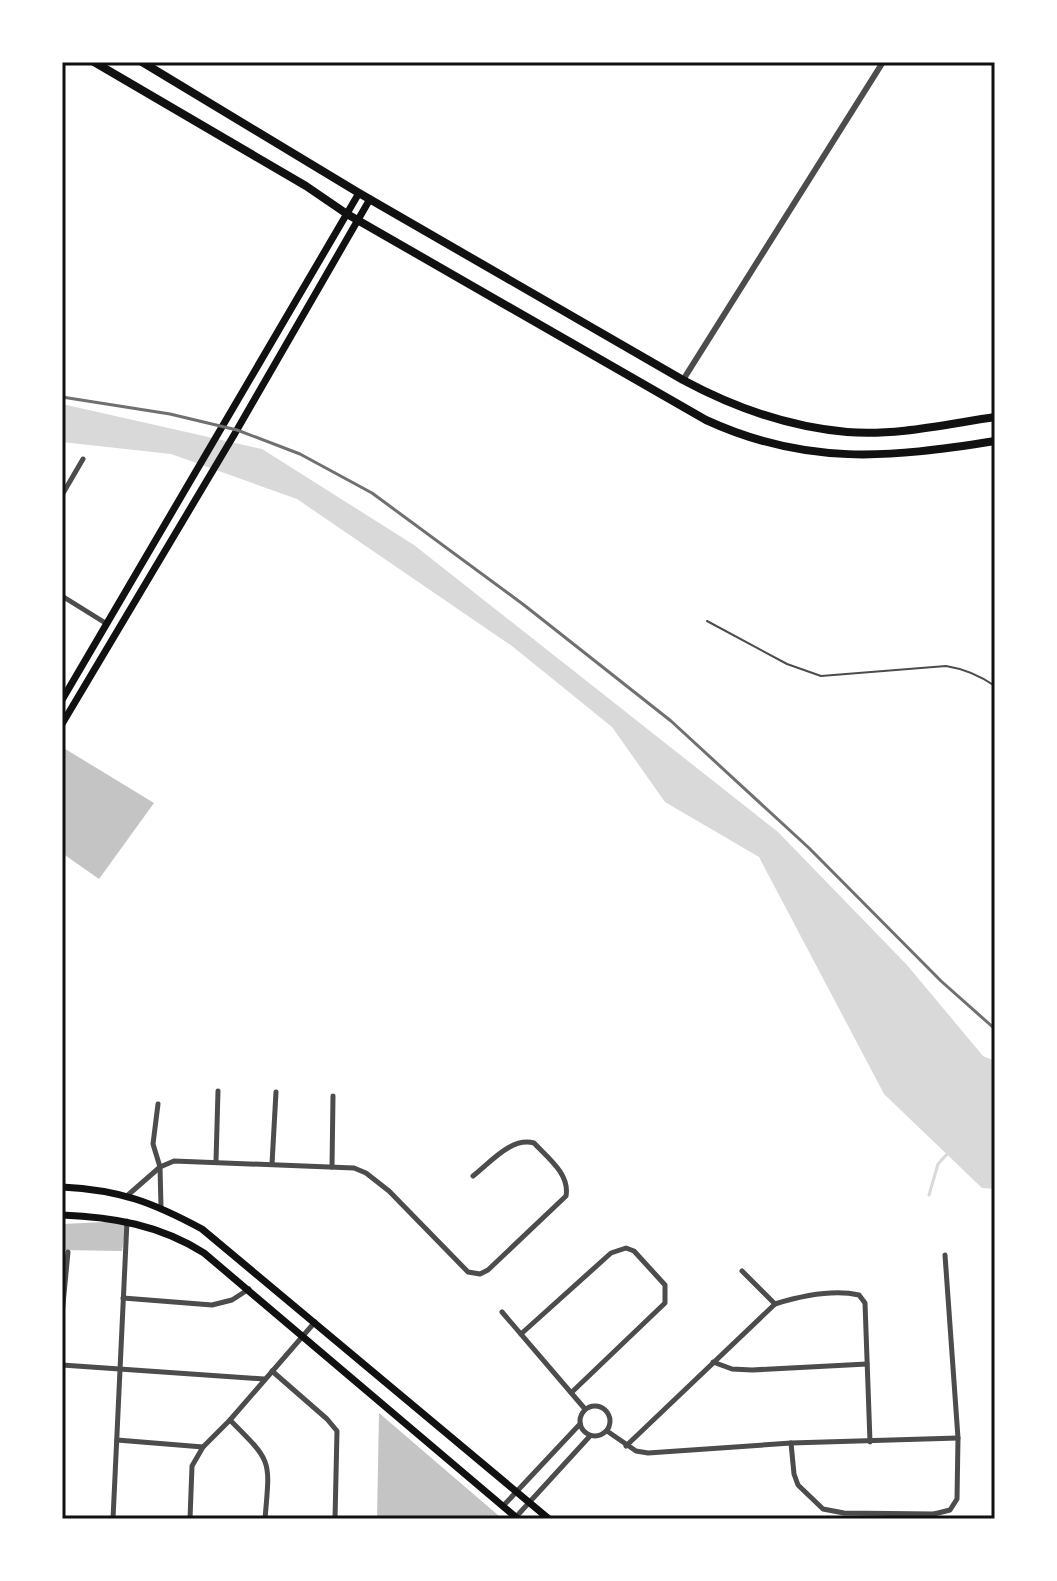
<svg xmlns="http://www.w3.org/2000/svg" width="1057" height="1581" font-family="'PT Sans',sans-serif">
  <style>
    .water { fill: #d9d9d9 }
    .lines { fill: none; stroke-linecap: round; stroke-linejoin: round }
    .stream { stroke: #d9d9d9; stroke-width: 3 }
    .building { fill: #c4c4c4 }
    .service { stroke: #4c4c4c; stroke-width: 2 }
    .minor { stroke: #4c4c4c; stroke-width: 5 }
    .tertiary { stroke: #4c4c4c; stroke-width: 6 }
    .secondary { stroke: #111; stroke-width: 7 }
    .trunk { stroke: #111; stroke-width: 8 }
    .rail { stroke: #707070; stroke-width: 3 }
    .neatline { fill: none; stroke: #111; stroke-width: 3 }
  </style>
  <rect width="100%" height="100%" fill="#fff"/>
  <polygon class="water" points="62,404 262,449 414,545 778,832 907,965 983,1056 995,1061 995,1189 982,1188 884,1094 759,857 665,802 612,727 512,646 297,499 171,454 62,442"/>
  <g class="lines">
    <polyline class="stream" points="929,1195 938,1164 949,1152"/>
  </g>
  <g class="building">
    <polygon points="62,747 154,803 99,879 62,853"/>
    <polygon points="127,1221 122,1251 62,1250 62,1224"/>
    <polygon points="379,1413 499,1516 498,1519 377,1519"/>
  </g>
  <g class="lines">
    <path class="service" d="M707 621 787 664 821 676 946 666C965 669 979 675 995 686"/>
    <g class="minor">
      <polyline points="62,495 83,459"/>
      <polyline points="62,596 107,624"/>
      <polyline points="158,1104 153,1144 160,1167 161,1207"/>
      <polyline points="216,1161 218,1091"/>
      <polyline points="272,1164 276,1092"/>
      <polyline points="332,1167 333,1096"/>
      <path d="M128 1195 160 1167 174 1161 354 1168 366 1173 389 1191 468 1272 480 1274 488 1270 566 1196C570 1174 548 1158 534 1143 511 1137 491 1162 473 1176"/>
      <polyline points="742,1271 775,1304"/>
      <polyline points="123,1298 212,1305 232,1300 249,1289"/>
      <polyline points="502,1312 585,1409"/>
      <polyline points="62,1315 68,1252"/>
      <polyline points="521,1334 611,1253 626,1248 634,1251 665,1285 665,1303 572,1392"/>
      <polyline points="713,1362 732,1369 752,1370 867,1364"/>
      <polyline points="62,1365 264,1379"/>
      <polyline points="272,1371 327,1419 337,1431 335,1519"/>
      <circle cx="595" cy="1421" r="15"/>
      <path d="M230 1420C273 1463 270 1459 265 1519"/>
      <polyline points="607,1431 636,1451 648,1453 791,1443 958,1438"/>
      <polyline points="117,1440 203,1447"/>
      <polyline points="791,1443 794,1474 798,1485 823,1509 844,1513 934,1514"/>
      <path d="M626 1446 775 1304C801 1296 832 1289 859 1295L865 1303 870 1442"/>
      <polyline points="504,1505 580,1424"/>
      <polyline points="515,1518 590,1436"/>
      <polyline points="113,1519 127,1221"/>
      <polyline points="190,1519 192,1466 203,1447 230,1420 315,1322"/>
      <polyline points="933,1519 934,1514 950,1510 957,1499 958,1438 945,1255"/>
    </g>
    <polyline class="tertiary" points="683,380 883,62"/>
    <g class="secondary">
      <polyline points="62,700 359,193"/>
      <polyline points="62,724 234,435 370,199"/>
      <path d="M62 1187C120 1190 152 1202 202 1229L549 1519"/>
      <path d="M62 1215C113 1217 160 1225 204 1253L518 1519"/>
    </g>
    <g class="trunk">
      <path d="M94 62 306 186 347 214 706 420C806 466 889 458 995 441"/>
      <path d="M142 62 359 193 683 380C733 407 790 427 847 432 896 436 947 424 995 417"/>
    </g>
    <polyline class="rail" points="62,397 170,414 237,430 300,454 372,493 524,605 671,721 809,848 941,981 995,1029"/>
  </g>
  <rect width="1057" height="1581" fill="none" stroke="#ffffff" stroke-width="128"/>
  <rect x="64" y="64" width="929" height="1453" class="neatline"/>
</svg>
